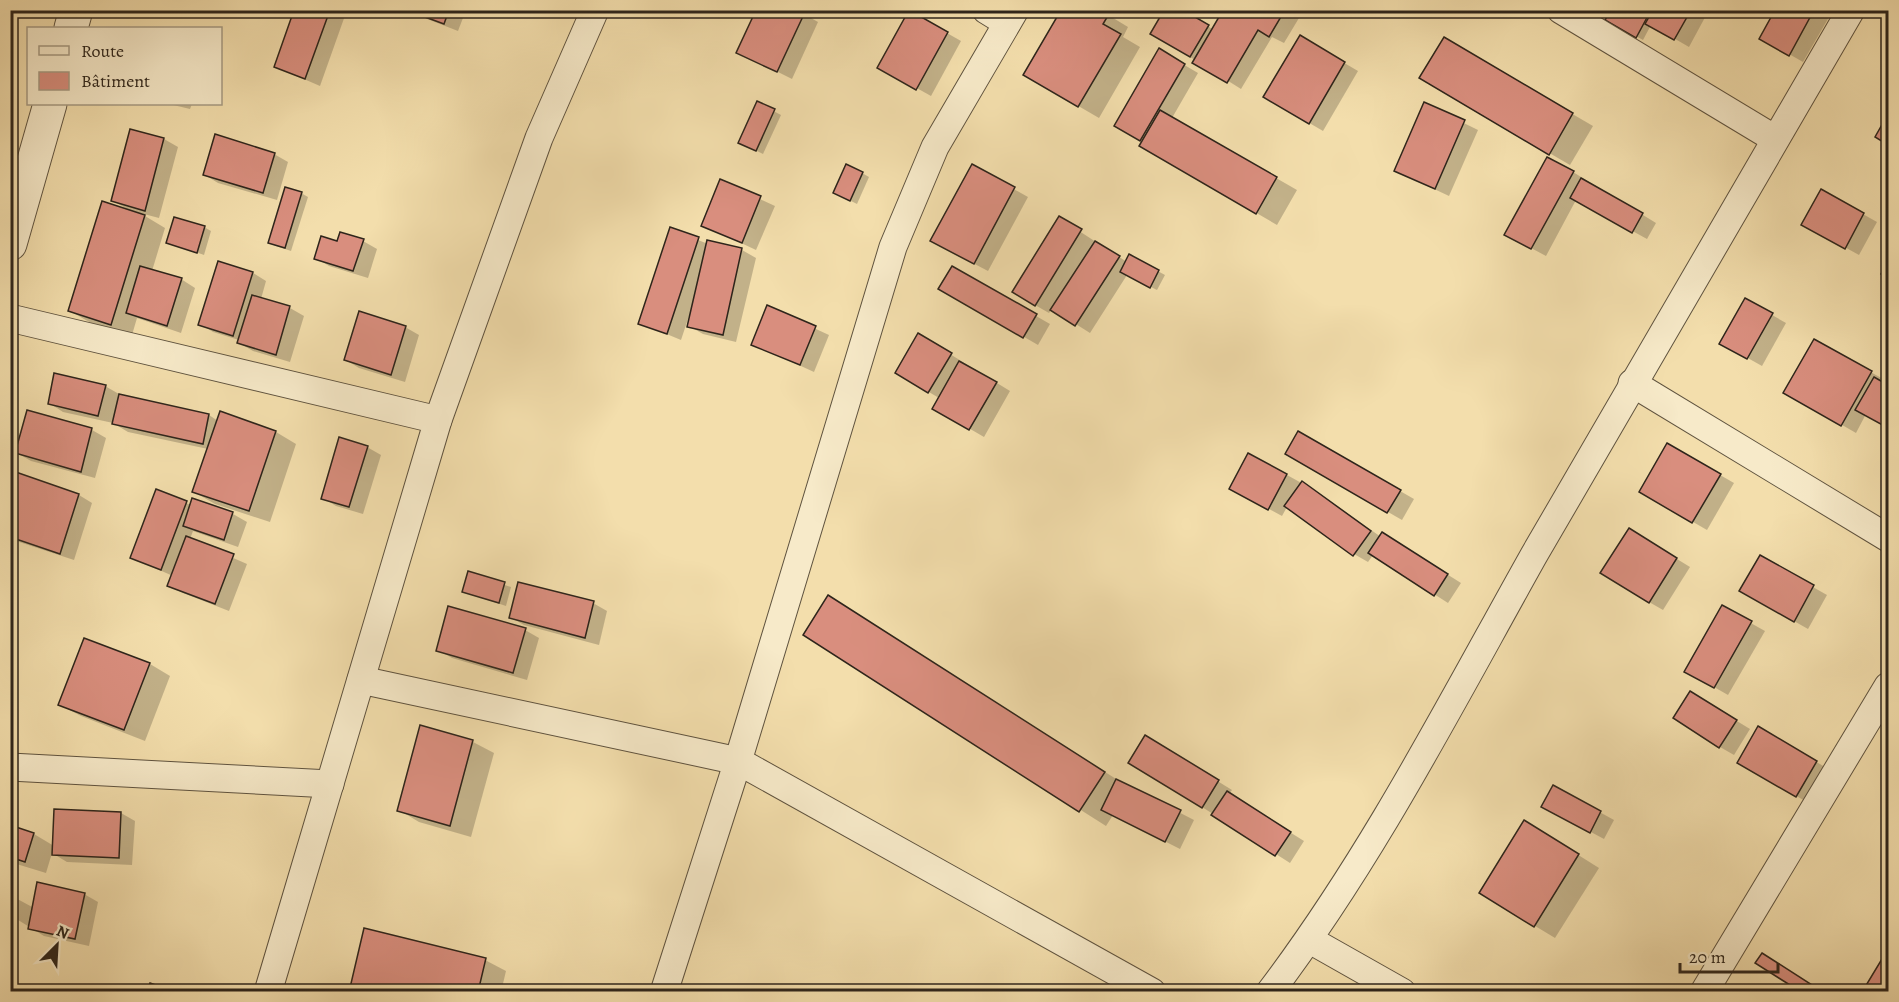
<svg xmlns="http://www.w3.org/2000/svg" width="1899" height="1002" font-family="Alegreya,serif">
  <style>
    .shadow { fill: #0003 }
    .building { fill: #d98e7e; stroke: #2e251b; stroke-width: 1.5 }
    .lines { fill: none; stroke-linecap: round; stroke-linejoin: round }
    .minor-casing { stroke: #5f533f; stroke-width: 29 }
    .tertiary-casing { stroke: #5f533f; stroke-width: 35 }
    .minor { stroke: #f7eac9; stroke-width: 27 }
    .tertiary { stroke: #f7eac9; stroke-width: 33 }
  </style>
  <rect width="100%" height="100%" fill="#f3deac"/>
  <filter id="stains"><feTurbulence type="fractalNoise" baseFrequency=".00333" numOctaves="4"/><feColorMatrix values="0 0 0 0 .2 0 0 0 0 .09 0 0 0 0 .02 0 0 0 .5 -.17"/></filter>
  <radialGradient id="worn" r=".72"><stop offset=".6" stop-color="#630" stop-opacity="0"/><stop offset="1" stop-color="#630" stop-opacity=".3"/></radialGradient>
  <g class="shadow">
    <polygon points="296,10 347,10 320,86 276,67"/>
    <polygon points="404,10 466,10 458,31"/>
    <polygon points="757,10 797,10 818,22 792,79 738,52"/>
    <polygon points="1100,10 1128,27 1123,37 1140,47 1099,118 1025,75"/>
    <polygon points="1181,10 1214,30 1225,10 1286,10 1299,18 1284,43 1272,37 1241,89 1152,33"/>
    <polygon points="1602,10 1709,10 1689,47 1651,25 1643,40 1607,20 1610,15"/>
    <polygon points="1777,10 1832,12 1803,62 1761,38"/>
    <polygon points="910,12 961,41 931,96 879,67"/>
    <polygon points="1300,37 1358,71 1323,131 1265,97"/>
    <polygon points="1444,39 1593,126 1570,165 1421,78"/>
    <polygon points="1159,50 1198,73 1172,118 1297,190 1277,225 1141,146 1144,142 1116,126"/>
    <polygon points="758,103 781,115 763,154 747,146"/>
    <polygon points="169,104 192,104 190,109"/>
    <polygon points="1425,104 1478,130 1449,196 1396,171"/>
    <polygon points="131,131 164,139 178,147 159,218 140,213 165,228 152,271 181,279 195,288 181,333 137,318 132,335 91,323 70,311 129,210 113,201"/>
    <polygon points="10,148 21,154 12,178 10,178"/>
    <polygon points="274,154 288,162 277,200 218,183 205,175"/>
    <polygon points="972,166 1028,197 988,271 946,249"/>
    <polygon points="1573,172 1656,223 1647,239 1576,200 1546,256 1520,242"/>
    <polygon points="862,173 869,177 857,204 841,196"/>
    <polygon points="721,181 775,206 756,250 703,225"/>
    <polygon points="1822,191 1877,222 1859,255 1803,224"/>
    <polygon points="301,193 308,197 291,251 276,246 270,243"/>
    <polygon points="1059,218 1127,262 1130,256 1165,275 1157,290 1127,275 1090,333 1052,309 1049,313 1035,305"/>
    <polygon points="204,227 211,231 204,255 168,242"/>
    <polygon points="671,229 708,244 709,241 742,250 756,258 736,342 703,334 689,326 691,317 689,316 681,340 640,323"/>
    <polygon points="363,241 377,249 368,278 329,266 316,258 338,243"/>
    <polygon points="952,268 1050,324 1038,345 941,289"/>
    <polygon points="253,273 266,281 261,299 290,308 304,316 290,362 253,351 239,343 239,340 213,332 200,324"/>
    <polygon points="1746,300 1786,323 1762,366 1721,343"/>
    <polygon points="768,307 829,335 814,372 753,344"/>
    <polygon points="405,327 419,335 405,382 359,368 346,360"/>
    <polygon points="919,335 1010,391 984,437 934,408 939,398 897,373"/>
    <polygon points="1814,341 1885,380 1883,384 1888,387 1888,427 1866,414 1856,433 1785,392"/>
    <polygon points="105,386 119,394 209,415 218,421 276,432 296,444 270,522 215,504 194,492 208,449 128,432 113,423 63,412 49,403"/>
    <polygon points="28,412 92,430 106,438 95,478 31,461 17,453"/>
    <polygon points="1299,433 1414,499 1402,520 1287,454"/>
    <polygon points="1668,445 1734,483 1707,530 1641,492"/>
    <polygon points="367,447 381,455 363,514 336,506 323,498"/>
    <polygon points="10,473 79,495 92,503 74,560 10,539"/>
    <polygon points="1287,475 1316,491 1381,537 1396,542 1461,583 1448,603 1373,555 1368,562 1354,554 1287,507 1282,516 1245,496"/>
    <polygon points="157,491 191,505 193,500 233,514 247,522 238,547 193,531 190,539 247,564 229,611 183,593 169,585 173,576 132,558"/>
    <polygon points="1643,538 1690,567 1663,610 1649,602"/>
    <polygon points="1760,557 1827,595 1808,629 1741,591"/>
    <polygon points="469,573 511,587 506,606 464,592"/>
    <polygon points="593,603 607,611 599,645 524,625 510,617"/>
    <polygon points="1722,607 1765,631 1728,695 1686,671"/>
    <polygon points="855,613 1124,784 1194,820 1180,849 1113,815 1106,826 805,635"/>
    <polygon points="525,630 539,638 527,680 452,658 438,650"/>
    <polygon points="85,640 150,664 170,676 145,741 81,716 60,705"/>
    <polygon points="1704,701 1750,729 1734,755 1720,747"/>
    <polygon points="421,727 473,742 494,753 471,837 419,822 399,810"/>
    <polygon points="1759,728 1830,770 1810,804 1739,762"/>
    <polygon points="1159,745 1232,790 1229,794 1304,841 1290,863 1202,807"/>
    <polygon points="1554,787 1614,820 1604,839 1557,814"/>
    <polygon points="121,813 135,821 132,865 67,862 52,853 46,873 10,862 10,827 34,834 54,846"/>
    <polygon points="1545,834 1599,868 1555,938 1481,893"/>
    <polygon points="84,894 98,902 89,946 44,936 10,915 10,895 34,908"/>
    <polygon points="10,934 17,938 10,959"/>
    <polygon points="1888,952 1888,992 1864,992"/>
    <polygon points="485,960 506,971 501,992 350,992"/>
  </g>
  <g class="building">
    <polygon points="294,10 330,10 305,79 274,67"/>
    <polygon points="406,10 449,10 444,24"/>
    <polygon points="756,10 805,12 777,72 736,53"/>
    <polygon points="909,10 948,32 916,90 877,68"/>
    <polygon points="1061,10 1102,10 1109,14 1103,24 1121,34 1078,107 1023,75"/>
    <polygon points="1164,10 1183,10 1209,25 1190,57 1150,34"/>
    <polygon points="1223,10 1285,10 1269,37 1258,30 1227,83 1192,63"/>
    <polygon points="1611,10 1651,10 1636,38 1605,20"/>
    <polygon points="1653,10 1691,10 1674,40 1645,24"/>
    <polygon points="1775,10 1814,10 1789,56 1759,39"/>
    <polygon points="1300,35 1345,62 1309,124 1263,97"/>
    <polygon points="1444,37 1573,113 1549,155 1419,78"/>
    <polygon points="1159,48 1185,64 1140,141 1114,126"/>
    <polygon points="757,101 775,109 756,151 738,143"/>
    <polygon points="1424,102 1465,120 1435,189 1394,171"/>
    <polygon points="1160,110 1277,177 1256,214 1139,146"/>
    <polygon points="1888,114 1888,145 1875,137"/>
    <polygon points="130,129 164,138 145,211 111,201"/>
    <polygon points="215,134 275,153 263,193 203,175"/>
    <polygon points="1547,157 1574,171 1531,249 1504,235"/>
    <polygon points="846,164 863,172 850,201 833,193"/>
    <polygon points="972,164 1015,187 974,264 930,241"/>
    <polygon points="1581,178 1643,213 1632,233 1570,198"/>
    <polygon points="720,179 761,196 742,243 701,226"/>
    <polygon points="285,187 302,192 285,248 268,243"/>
    <polygon points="1821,189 1864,213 1845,249 1801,225"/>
    <polygon points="102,201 145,215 111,325 68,311"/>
    <polygon points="1059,216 1082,229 1035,306 1012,292"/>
    <polygon points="174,217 205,226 197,253 166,243"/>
    <polygon points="670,227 699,237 667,334 638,324"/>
    <polygon points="340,232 364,239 353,271 314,259 321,236 337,241"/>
    <polygon points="707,240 742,248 723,335 687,327"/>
    <polygon points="1095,241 1120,256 1075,326 1050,310"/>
    <polygon points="1129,254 1159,270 1150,288 1120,272"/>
    <polygon points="218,261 253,272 233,336 198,325"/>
    <polygon points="1888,261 1888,278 1881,274"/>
    <polygon points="140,266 182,278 167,326 126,313"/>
    <polygon points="952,266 1037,314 1023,338 938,289"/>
    <polygon points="252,295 290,306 276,355 237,343"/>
    <polygon points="1745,298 1773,313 1747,359 1719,344"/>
    <polygon points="767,305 816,326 800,365 751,345"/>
    <polygon points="359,311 406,326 391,375 344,360"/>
    <polygon points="918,333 952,353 928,393 895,373"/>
    <polygon points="1814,339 1872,371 1841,426 1783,393"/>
    <polygon points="959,361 997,382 969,430 932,409"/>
    <polygon points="54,373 106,385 98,416 48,404"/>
    <polygon points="1874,377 1888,385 1888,428 1855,410"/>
    <polygon points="119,394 209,414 203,444 112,424"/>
    <polygon points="27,410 92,428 81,472 15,453"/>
    <polygon points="220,411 276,431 249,511 192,492"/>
    <polygon points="1298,431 1401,490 1387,513 1285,454"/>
    <polygon points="339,437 368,446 349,507 321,499"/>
    <polygon points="1667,443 1721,474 1692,523 1639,492"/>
    <polygon points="1248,453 1287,474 1268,510 1229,489"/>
    <polygon points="10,470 79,494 60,554 10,537"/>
    <polygon points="1302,481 1371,531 1353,556 1284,506"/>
    <polygon points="156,489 187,501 161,570 130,558"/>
    <polygon points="192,498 233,512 224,540 183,526"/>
    <polygon points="1629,528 1677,558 1649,603 1600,573"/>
    <polygon points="1382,532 1448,574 1434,596 1368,553"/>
    <polygon points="186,536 234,554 215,604 167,586"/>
    <polygon points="1760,555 1814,585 1794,622 1739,591"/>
    <polygon points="468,571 505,582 499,603 462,592"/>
    <polygon points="518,582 594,601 585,638 509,618"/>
    <polygon points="828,595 1105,772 1079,812 803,635"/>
    <polygon points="1722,605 1752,621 1714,688 1684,672"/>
    <polygon points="448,606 526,628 513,673 436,651"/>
    <polygon points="84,638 150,663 124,730 58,705"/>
    <polygon points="1690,691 1737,720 1719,748 1673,718"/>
    <polygon points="420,725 473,740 450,826 397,811"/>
    <polygon points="1758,726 1817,761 1796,797 1737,763"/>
    <polygon points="1145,735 1219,780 1202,808 1128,763"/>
    <polygon points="1116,779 1181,810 1165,842 1101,810"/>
    <polygon points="1553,785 1601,811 1590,833 1541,807"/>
    <polygon points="1227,791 1291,832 1275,856 1211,815"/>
    <polygon points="54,809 121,812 119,858 52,855"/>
    <polygon points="1524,820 1579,854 1534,927 1479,893"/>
    <polygon points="10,825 34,833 25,862 10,857"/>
    <polygon points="37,882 85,893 75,939 28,929"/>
    <polygon points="364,928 486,958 478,992 349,992"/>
    <polygon points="1888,949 1888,992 1862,992"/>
    <polygon points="1762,953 1823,992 1801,992 1755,963"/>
    <polygon points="150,983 175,992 147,992"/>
  </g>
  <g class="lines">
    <g class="minor-casing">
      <g id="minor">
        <polyline points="986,10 1007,23"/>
        <polyline points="1561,10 1775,139"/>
        <polyline points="10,318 438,420"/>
        <polyline points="1632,383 1888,538"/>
        <polyline points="361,680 738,761 1152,992"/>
        <polyline points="10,767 330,784"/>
        <polyline points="1310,940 1402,992"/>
        <polyline points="268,992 438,420 539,138 595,10"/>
        <polyline points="664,992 738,761 893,247 935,147 1015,10"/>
        <path d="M1270 992C1373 856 1451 703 1534 555 1638 373 1745 192 1851 10"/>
        <polyline points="1704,992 1888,686"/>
      </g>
    </g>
    <g class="tertiary-casing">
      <g id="tertiary">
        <polyline points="71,28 76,10"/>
        <polyline points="10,244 50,104"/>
      </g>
    </g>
    <use href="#minor" class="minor"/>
    <use href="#tertiary" class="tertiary"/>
  </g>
  <rect width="1899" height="1002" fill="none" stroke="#f3deac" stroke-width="36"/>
  <rect x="12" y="12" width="1875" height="978" fill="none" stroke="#2e251b" stroke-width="3"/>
  <rect x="18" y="18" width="1863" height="966" fill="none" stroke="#2e251b" stroke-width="1.5"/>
  <rect x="27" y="27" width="195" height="78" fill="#f7eac9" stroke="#a79b83" stroke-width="1.5"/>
  <rect x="39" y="46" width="30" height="9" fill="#f7eac9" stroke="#a79b83" stroke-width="1.5"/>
  <text x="81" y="57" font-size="18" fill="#2e251b">Route</text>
  <rect x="39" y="72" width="30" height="18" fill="#d98e7e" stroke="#a79b83" stroke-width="1.5"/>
  <text x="81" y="87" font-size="18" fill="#2e251b">Bâtiment</text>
  <g transform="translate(57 945) rotate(24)" stroke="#f7eac9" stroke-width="4.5" paint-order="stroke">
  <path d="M0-4.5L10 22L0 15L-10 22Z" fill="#2e251b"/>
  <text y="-9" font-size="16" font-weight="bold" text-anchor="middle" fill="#2e251b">N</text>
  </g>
  <path d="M1680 963v9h98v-9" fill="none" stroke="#2e251b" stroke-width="3"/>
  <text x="1689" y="963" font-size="18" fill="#2e251b" stroke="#f7eac9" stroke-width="4.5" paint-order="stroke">20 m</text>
  <rect width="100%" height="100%" filter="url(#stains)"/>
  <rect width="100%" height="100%" fill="url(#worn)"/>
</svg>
